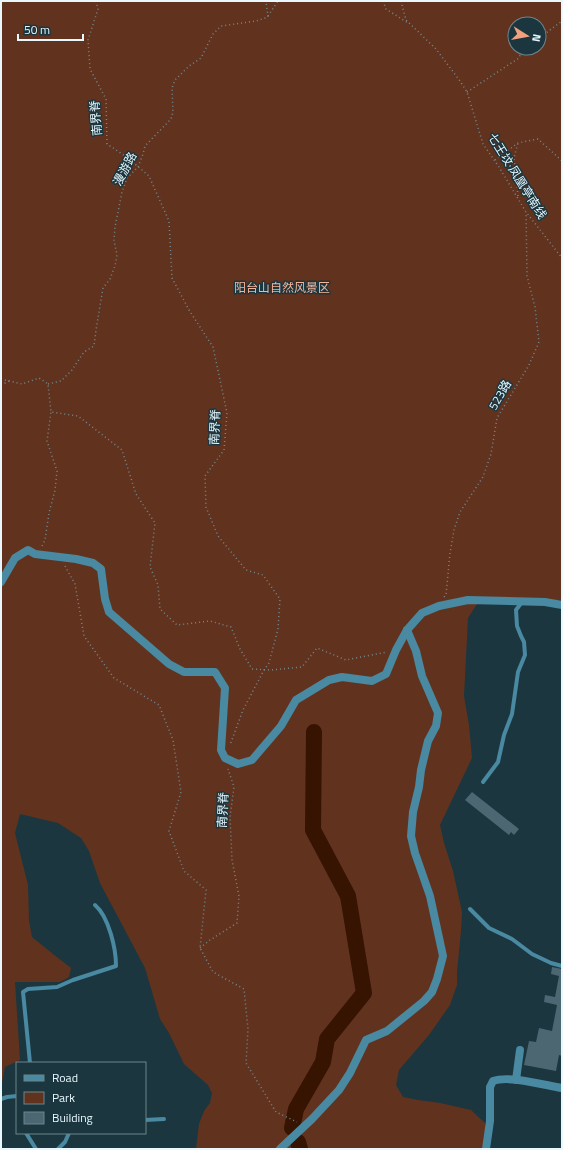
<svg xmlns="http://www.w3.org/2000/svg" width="563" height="1150" font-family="'Titillium Web','Noto Sans SC',sans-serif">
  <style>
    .green { fill: #61331e; fill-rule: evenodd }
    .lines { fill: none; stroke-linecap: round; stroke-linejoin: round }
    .river { stroke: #371302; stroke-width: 16 }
    .building { fill: #4c6772 }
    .path { stroke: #728890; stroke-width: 1.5; stroke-dasharray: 1 3; stroke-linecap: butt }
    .service { stroke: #4989a1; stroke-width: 4 }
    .minor { stroke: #4989a1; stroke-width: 8 }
    .labels { text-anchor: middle; stroke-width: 3; stroke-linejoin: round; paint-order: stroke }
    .street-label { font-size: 12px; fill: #e8f8fe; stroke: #1b363f }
    .park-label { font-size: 12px; fill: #f4b69b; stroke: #1b363f }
  </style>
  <rect width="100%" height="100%" fill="#1b363f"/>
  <path class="green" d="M1 1H562V601L543 598 479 601 468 618 464 696 469 725 472 758 440 825 444 843 453 871 462 912 461 931 457 972V985L450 1005 429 1035 399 1070 396 1085 403 1097 418 1100 440 1103 471 1110 485 1123 488 1141 486 1149H196L199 1124 204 1111 210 1103 212 1093 208 1085 184 1064 169 1033 160 1019 145 968 100 883 89 851 81 838 58 823 20 814 15 833 28 885 29 921 32 937 53 954 71 968 69 977 60 982H15L20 1060 5 1067 1 1088ZM515 24H539V48H515Z"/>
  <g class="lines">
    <g class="river">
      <polyline points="292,1128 296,1109 323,1062 327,1039 364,993 348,896 313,830 314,732"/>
      <polyline points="298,1142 300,1149"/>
    </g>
  </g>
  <g class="building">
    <polygon points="472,792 519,829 514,835 511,832 509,835 465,800"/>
    <polygon points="552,967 562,969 562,1056 559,1055 556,1071 524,1065 529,1041 536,1042 539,1028 552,1031 557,1005 544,1002 545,995 555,997 559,976 551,974"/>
  </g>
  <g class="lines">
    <g class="path">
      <polyline points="96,1 98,9 88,40 90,69 106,99 107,144 128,158 149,176 169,221 172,278 189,310 213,347 227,413 224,450 205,476 206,507 218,536 246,570 263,575 280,599 278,629 269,663 264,670 243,710 230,745"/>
      <polyline points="383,1 386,9 408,23"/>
      <polyline points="401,1 406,20 436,49 460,81 467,92 483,144 499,167 526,212 562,258"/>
      <polyline points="268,16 278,1"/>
      <polyline points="539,34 546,33 562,21"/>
      <polyline points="467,92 519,58 523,48"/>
      <polyline points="495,160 518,143 538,139 562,161"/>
      <polyline points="518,196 514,158 518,143"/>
      <polyline points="1,379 22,384 39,378 48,384 51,412 78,416 122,450 136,494 155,523 150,567 158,585 160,609 177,625 210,621 231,627 240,649 252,669 271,670 302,667 317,648 346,660 387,652"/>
      <polyline points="48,384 61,381 72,370 84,352 94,346 96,330 103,288 110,279 115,266 117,255 114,240 115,227 122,192 127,178 138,167 143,154 145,146 171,119 173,112 172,88 175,80 189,66 201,58 213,34 221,26 256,21 268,17 266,1"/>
      <polyline points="1,385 9,381"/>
      <polyline points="42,546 45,540 49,513 55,490 57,471 47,441 51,412"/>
      <polyline points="65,566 75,584 84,636 114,678 159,705 173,740 181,792 169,831 184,871 206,890 200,948 213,972 244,989 248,1029 246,1063 276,1112 297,1122"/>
      <polyline points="444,597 446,595 450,553 454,530 460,512 483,477 491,454 497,418 529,365 539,342 535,307 527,276 526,212"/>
      <polyline points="200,948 210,940 237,923 239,896 232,860 230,817 234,787 228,769"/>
    </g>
    <g class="service">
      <polyline points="483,782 498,762 504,735 512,714 518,672 525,655 524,642 521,636 517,626 516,610 522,602"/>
      <polyline points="470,909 489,928 512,939 532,954 551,963 562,966"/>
      <path d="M30 1063 23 992 28 989 57 987 73 980 116 966C116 949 109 917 95 905"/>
      <polyline points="1,1099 7,1097 17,1096"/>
      <polyline points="145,1120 164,1119"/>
      <polyline points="26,1133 36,1149"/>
      <polyline points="58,1149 65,1142 69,1133"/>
    </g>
    <g class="minor">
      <polyline points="1,582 15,558 28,550 35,554 76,559 93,563 101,569 105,599 109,612 169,664 184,672 215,672 225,688 221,750 225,758 238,764 252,760 281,726 296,700 329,680 342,677 372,681 386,674 396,650 407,630 422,613 439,606 468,600 545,602 562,605"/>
      <polyline points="516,1080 520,1050"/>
      <polyline points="280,1149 312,1119 339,1090 350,1073 366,1040 387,1031 424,1001 432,992 437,979 443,956 430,896 415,853 411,836 413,812 419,787 421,770 428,741 436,726 438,713 422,676 416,651 407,630"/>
      <path d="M486 1149 490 1121V1087L493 1081C509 1075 544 1085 562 1088"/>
    </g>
  </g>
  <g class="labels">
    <g class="street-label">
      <text transform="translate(96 118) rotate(-95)" y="4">南界脊</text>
      <text transform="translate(125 169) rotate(-62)" y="4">漫游路</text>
      <text transform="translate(517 176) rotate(58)" y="4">七王坟·凤凰亭南线</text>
      <text transform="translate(500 395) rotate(-60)" y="4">523路</text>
      <text transform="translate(215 427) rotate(-88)" y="4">南界脊</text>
      <text transform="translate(223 810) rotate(-87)" y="4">南界脊</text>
    </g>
    <g class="park-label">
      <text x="282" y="292">阳台山自然风景区</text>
    </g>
  </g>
  <rect width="563" height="1150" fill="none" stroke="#e8f8fe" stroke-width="4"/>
  <rect x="16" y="1062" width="130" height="72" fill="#1b363f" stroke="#6d848b"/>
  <rect x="24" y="1075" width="20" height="6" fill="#4989a1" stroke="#6d848b"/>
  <text x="52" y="1082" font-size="12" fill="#e8f8fe">Road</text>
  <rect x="24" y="1092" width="20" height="12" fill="#61331e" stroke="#6d848b"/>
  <text x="52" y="1102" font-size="12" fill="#e8f8fe">Park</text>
  <rect x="24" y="1112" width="20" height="12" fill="#4c6772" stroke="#6d848b"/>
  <text x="52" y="1122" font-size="12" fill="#e8f8fe">Building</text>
  <g transform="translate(527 36) rotate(101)"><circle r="19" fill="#1b363f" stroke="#6d848b"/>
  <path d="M0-3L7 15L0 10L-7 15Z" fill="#f2a17e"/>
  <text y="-6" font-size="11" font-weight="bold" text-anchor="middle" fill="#e8f8fe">N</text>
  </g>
  <path d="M18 34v6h65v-6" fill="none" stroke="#e8f8fe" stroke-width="2"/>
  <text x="24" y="34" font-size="12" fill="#e8f8fe" stroke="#1b363f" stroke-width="3" paint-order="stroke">50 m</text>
</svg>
